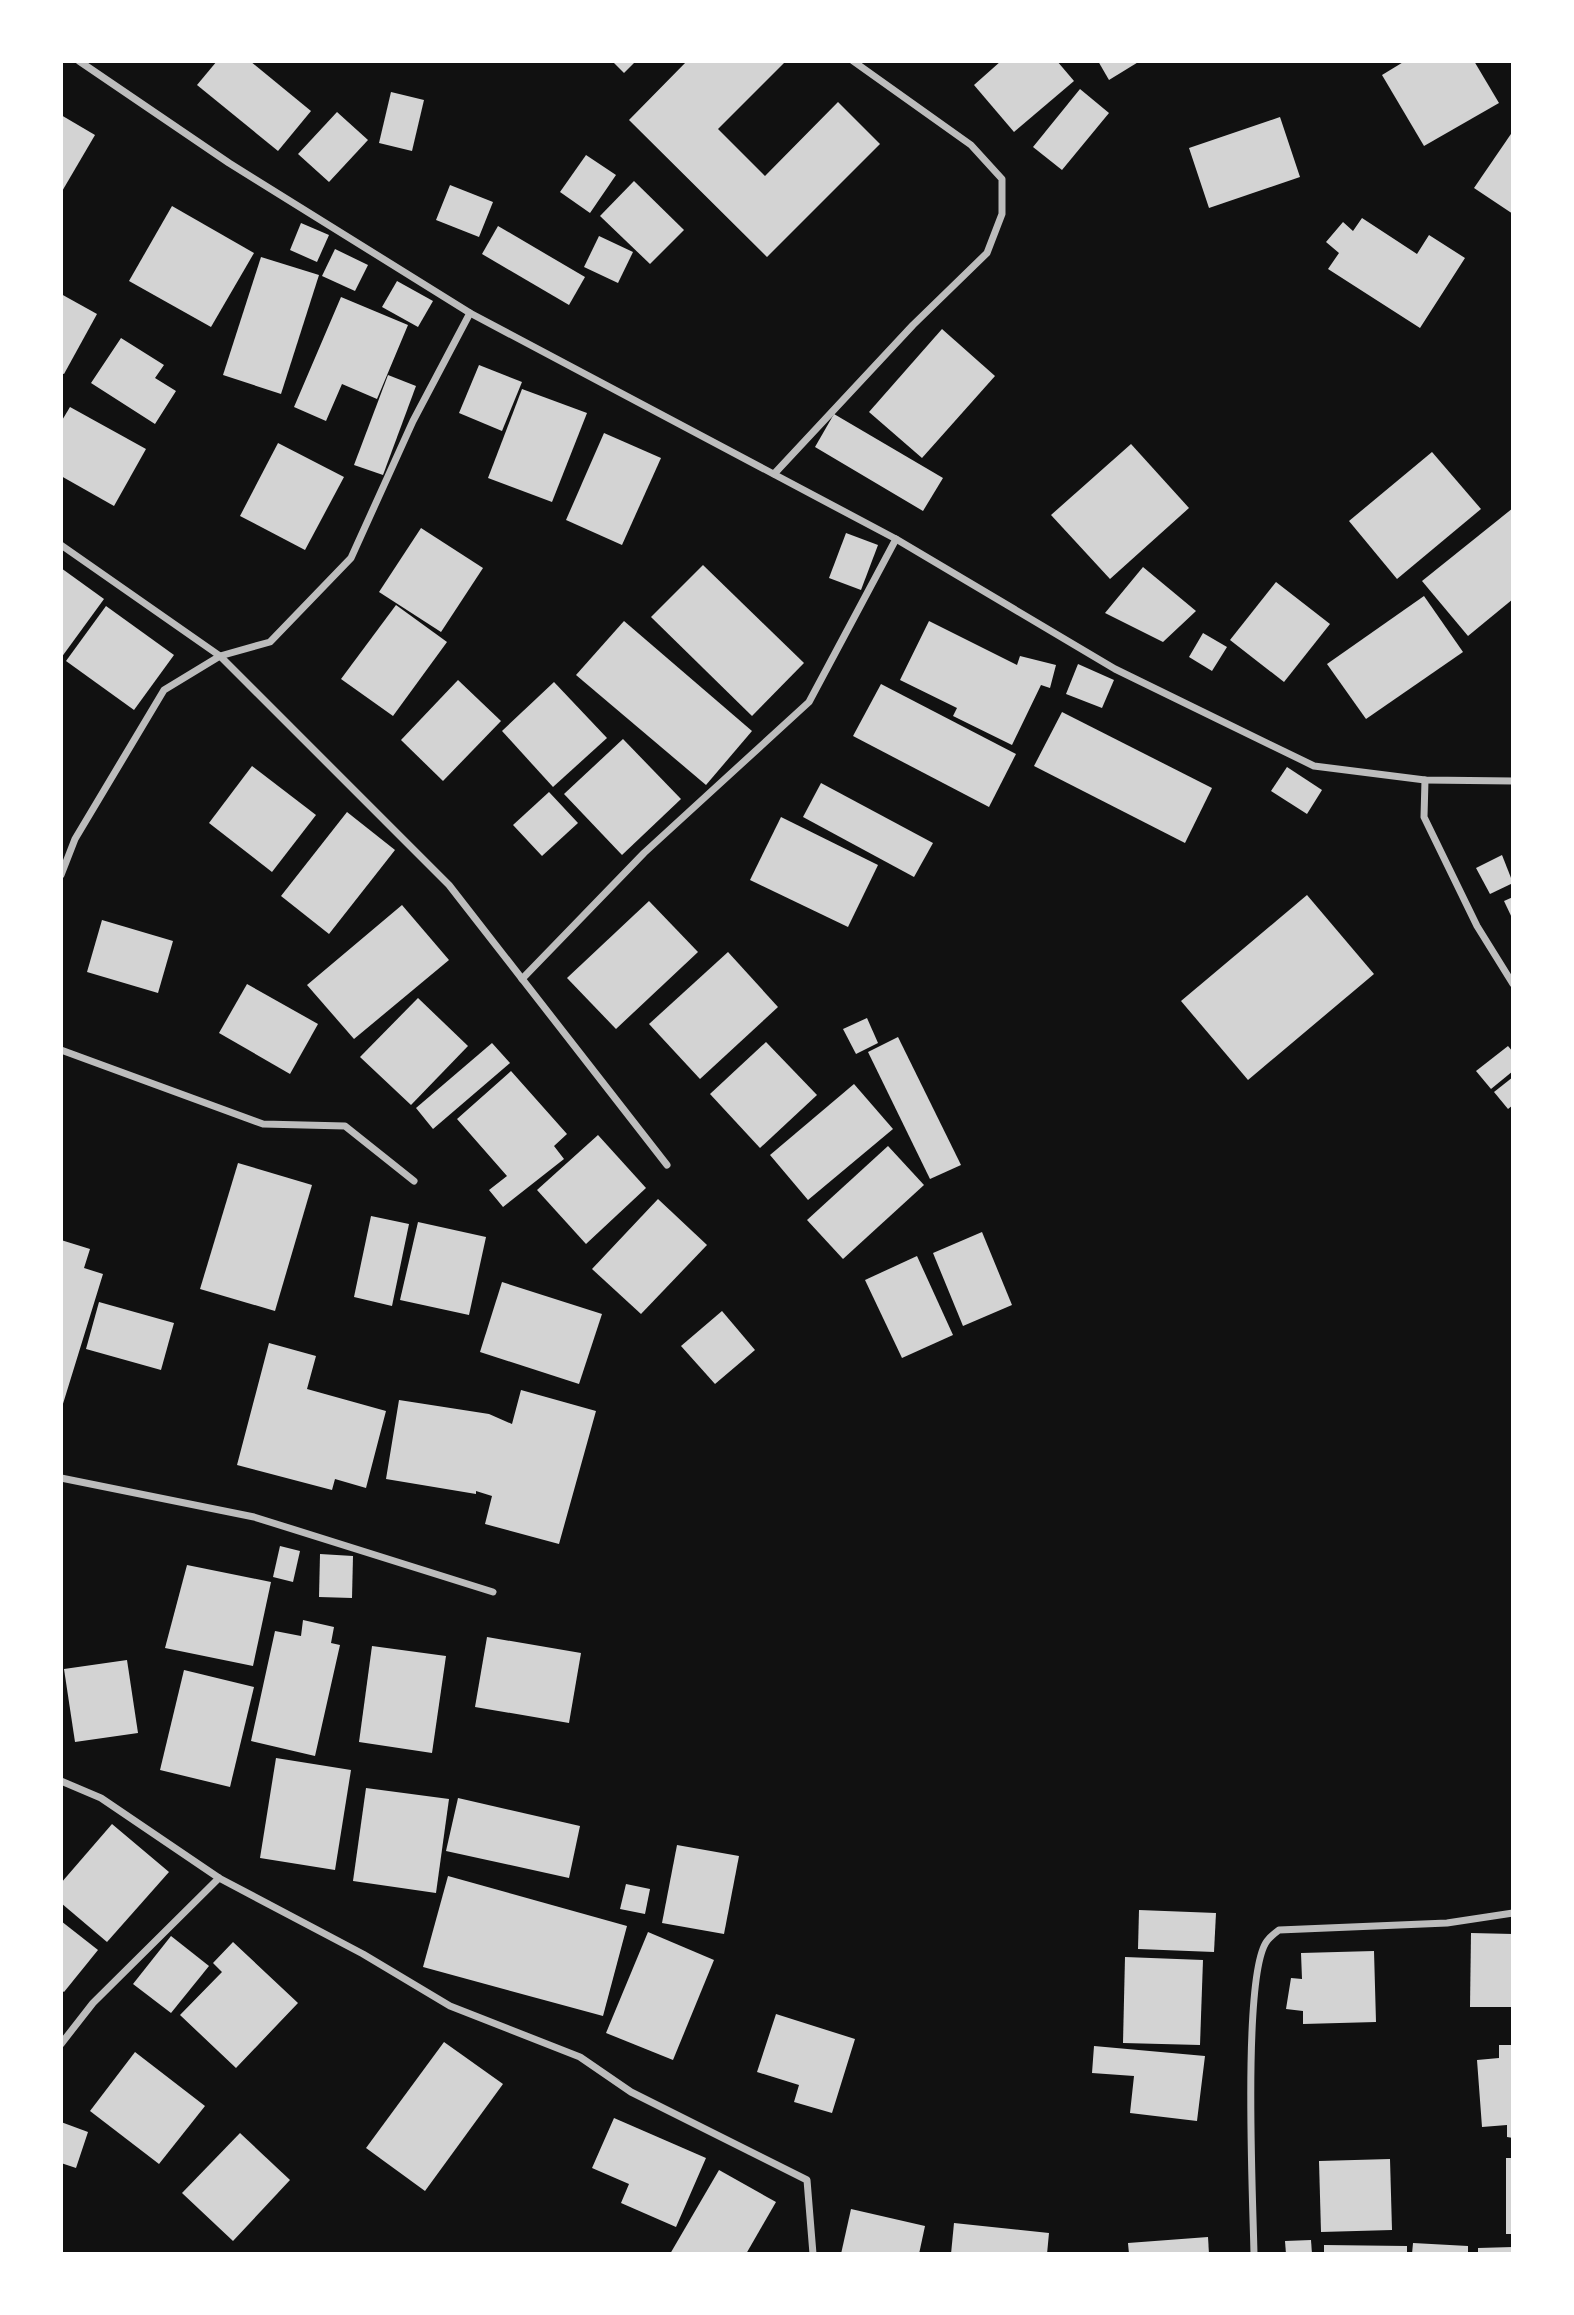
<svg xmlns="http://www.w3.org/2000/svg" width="1574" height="2315" font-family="'Varela Round',sans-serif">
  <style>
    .building { fill: #d3d3d3 }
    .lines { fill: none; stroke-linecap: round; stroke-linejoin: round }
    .minor { stroke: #bcbcbc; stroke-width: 7 }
  </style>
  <rect width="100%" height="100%" fill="#111"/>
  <g class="building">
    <polygon points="217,61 250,61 311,111 278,151 197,85"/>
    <polygon points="612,61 636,61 624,73"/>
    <polygon points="687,61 786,61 718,129 765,176 838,102 880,144 767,257 629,120"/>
    <polygon points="1001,61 1057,61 1074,81 1014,132 974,85"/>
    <polygon points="1098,61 1140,61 1109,80"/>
    <polygon points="1405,61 1474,61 1499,103 1424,146 1382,75"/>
    <polygon points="1080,89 1109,113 1062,170 1033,147"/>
    <polygon points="391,92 424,100 412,151 379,143"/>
    <polygon points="337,112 368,140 329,182 298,154"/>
    <polygon points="61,115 95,135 61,193"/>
    <polygon points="1280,117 1300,177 1209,208 1189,148"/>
    <polygon points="1513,131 1513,214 1474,188"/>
    <polygon points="586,155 616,175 590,213 560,192"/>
    <polygon points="634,181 684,230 650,264 600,216"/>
    <polygon points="450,185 493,202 479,237 436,220"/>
    <polygon points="172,206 254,253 211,327 129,281"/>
    <polygon points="1362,218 1417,254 1429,235 1465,258 1420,328 1328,269 1339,253 1326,242 1343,222 1353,231"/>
    <polygon points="301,223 329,235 317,262 290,250"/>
    <polygon points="498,226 585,277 569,305 482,254"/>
    <polygon points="599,236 633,252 618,283 584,267"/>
    <polygon points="335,249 368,265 355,291 322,276"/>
    <polygon points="261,257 319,275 281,394 223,375"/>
    <polygon points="397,281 433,301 418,327 382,307"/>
    <polygon points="61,294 97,314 64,374 61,373"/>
    <polygon points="341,297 408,325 377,399 342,384 326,421 294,407"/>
    <polygon points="942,329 995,376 922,458 869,412"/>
    <polygon points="121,338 164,365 155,378 176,391 155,424 91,383"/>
    <polygon points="479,365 522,382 502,431 459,413"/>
    <polygon points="388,375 416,386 383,475 354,465"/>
    <polygon points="522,389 587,413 552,502 488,478"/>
    <polygon points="70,407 146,449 114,506 61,476 61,422"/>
    <polygon points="834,414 943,478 923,511 815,447"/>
    <polygon points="604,433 661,458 622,545 566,520"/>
    <polygon points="278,443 344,477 305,550 240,516"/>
    <polygon points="1131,444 1189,508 1110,579 1051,515"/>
    <polygon points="1432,452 1481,509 1397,579 1349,521"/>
    <polygon points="1513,508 1513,599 1468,636 1422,581"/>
    <polygon points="421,528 483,568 441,632 379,592"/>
    <polygon points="846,533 878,545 861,590 829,578"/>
    <polygon points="703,565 804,663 752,716 651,617"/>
    <polygon points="1143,567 1196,611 1163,642 1105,613"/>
    <polygon points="61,568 104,599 61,658"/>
    <polygon points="1276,582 1330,624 1284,682 1230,640"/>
    <polygon points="1424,596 1463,652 1366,719 1327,664"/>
    <polygon points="396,605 447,642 393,716 341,679"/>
    <polygon points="106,606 174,655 134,710 66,661"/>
    <polygon points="624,621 752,731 706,785 576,675"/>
    <polygon points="929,621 1017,665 1020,656 1056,665 1050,688 1041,685 1012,745 953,716 957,708 900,680"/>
    <polygon points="1203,633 1227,647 1212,671 1189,657"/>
    <polygon points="1078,664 1114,680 1102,708 1066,694"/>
    <polygon points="458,680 501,721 443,781 401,740"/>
    <polygon points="554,682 607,738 553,787 502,731"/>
    <polygon points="881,684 1016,754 989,807 853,736"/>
    <polygon points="1062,712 1212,788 1185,843 1034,766"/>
    <polygon points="623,739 681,799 622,855 564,794"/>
    <polygon points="252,766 316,815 272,872 209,823"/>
    <polygon points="1287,767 1322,790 1307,814 1271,791"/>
    <polygon points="821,783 933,843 914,877 803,817"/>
    <polygon points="549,792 578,823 542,856 513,825"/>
    <polygon points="347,812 395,850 329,934 281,896"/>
    <polygon points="781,817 878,865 848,927 750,880"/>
    <polygon points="1502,855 1513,883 1490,894 1476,868"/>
    <polygon points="1307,895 1374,974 1248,1080 1181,1001"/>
    <polygon points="1513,897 1513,920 1504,901"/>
    <polygon points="649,901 698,952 616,1029 567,978"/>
    <polygon points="402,905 449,960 354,1039 307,985"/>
    <polygon points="102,920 173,941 158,993 87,972"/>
    <polygon points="728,952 778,1007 700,1079 649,1024"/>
    <polygon points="247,984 318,1024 290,1074 219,1033"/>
    <polygon points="418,998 468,1046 411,1105 360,1057"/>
    <polygon points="867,1018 878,1043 856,1054 843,1029"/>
    <polygon points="898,1037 961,1165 930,1179 868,1052"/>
    <polygon points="766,1042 817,1095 760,1148 710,1094"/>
    <polygon points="492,1043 510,1063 433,1129 416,1108"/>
    <polygon points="1508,1046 1513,1052 1513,1071 1491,1089 1476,1071"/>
    <polygon points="511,1071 567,1134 554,1146 564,1159 503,1207 489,1190 507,1176 457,1119"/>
    <polygon points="1513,1077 1513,1105 1508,1109 1494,1092"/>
    <polygon points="854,1084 893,1129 808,1200 770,1155"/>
    <polygon points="598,1135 646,1188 586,1244 537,1190"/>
    <polygon points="888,1146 924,1185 843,1259 807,1220"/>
    <polygon points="238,1163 312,1185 275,1311 200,1289"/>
    <polygon points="658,1199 707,1245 641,1314 592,1269"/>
    <polygon points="371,1216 409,1224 392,1306 354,1297"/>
    <polygon points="418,1222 486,1237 469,1315 400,1300"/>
    <polygon points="982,1232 1012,1305 963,1326 933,1253"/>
    <polygon points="61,1240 90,1249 84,1268 103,1274 62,1407"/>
    <polygon points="917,1256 953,1335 902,1358 865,1280"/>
    <polygon points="502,1282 602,1314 579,1384 480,1352"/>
    <polygon points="99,1302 174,1323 161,1370 86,1349"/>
    <polygon points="722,1311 755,1350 715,1384 681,1346"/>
    <polygon points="269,1343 316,1356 307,1389 386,1411 366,1488 335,1479 332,1490 237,1465"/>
    <polygon points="521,1390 596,1411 559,1544 485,1524 492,1496 476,1491 476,1494 386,1479 399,1400 489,1414 512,1424"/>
    <polygon points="280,1546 300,1551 293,1582 273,1577"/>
    <polygon points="320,1554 353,1556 352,1598 319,1597"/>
    <polygon points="187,1565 271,1582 253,1666 165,1648"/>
    <polygon points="303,1620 334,1627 331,1643 340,1645 315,1756 251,1741 275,1631 301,1636"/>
    <polygon points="487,1637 581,1653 569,1723 475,1707"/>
    <polygon points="372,1646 446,1656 432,1753 359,1742"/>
    <polygon points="127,1660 138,1733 75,1742 64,1669"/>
    <polygon points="184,1670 254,1687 230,1787 160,1770"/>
    <polygon points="276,1758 351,1770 335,1870 260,1858"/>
    <polygon points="366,1788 449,1799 436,1893 353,1881"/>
    <polygon points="458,1798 580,1826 569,1878 446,1851"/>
    <polygon points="112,1824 169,1872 107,1942 61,1903 61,1883"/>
    <polygon points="677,1845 739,1856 724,1934 662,1923"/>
    <polygon points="448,1876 627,1926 603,2016 423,1967"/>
    <polygon points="626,1884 650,1889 645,1914 620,1909"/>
    <polygon points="1139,1910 1216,1913 1214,1952 1138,1949"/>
    <polygon points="61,1921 98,1950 64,1992 61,1990"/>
    <polygon points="648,1932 714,1960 673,2060 606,2033"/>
    <polygon points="1471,1933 1513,1934 1513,2007 1470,2007"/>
    <polygon points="171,1936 209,1966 171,2013 133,1984"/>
    <polygon points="233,1942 298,2003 236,2068 180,2015 222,1972 213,1963"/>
    <polygon points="1374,1951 1376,2022 1303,2024 1303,2011 1286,2009 1291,1978 1302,1979 1301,1953"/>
    <polygon points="1125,1957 1203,1960 1200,2045 1123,2043"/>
    <polygon points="776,2014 855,2039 832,2113 794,2102 799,2085 757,2072"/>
    <polygon points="444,2042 503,2084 425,2191 366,2148"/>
    <polygon points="1499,2045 1513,2045 1513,2138 1507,2137 1507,2125 1482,2127 1477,2060 1499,2058"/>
    <polygon points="1094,2046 1205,2056 1197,2121 1130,2113 1134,2076 1092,2073"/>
    <polygon points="135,2052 205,2106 159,2164 90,2111"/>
    <polygon points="614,2118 706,2158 676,2227 621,2203 629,2184 592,2168"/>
    <polygon points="61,2122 88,2132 76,2168 61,2163"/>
    <polygon points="240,2133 290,2180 233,2241 182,2193"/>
    <rect x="1506" y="2158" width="7" height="76"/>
    <polygon points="1390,2159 1392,2230 1321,2232 1319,2161"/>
    <polygon points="719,2170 776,2202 746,2254 670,2254"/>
    <polygon points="851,2209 925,2226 919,2254 841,2254"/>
    <polygon points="954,2223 1049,2233 1047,2254 951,2254"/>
    <polygon points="1208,2237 1209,2254 1129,2254 1128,2243"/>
    <polygon points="1311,2240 1312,2254 1286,2254 1285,2241"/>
    <polygon points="1413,2243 1468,2246 1468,2254 1412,2254"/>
    <polygon points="1324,2245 1407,2246 1407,2254 1324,2254"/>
    <polygon points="1513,2247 1513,2254 1478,2254 1478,2248"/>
  </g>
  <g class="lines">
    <g class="minor">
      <polyline points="79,61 229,163 470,313 896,539 1115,669 1314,766 1425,780 1513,781"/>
      <polyline points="774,474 913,325 987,253 1002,214 1002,179 971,145 853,61"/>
      <polyline points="61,545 220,656 449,885 667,1165"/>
      <polyline points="1425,780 1424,817 1477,926 1513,984"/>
      <polyline points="61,875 75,839 164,690 220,656 270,642 351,558 413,421 470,313"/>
      <polyline points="522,979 644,853 809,702 896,539"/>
      <polyline points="61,1050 263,1124 345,1126 414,1181"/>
      <polyline points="61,1478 254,1517 493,1592"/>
      <polyline points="61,1781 101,1798 219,1878 363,1954 450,2006 580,2057 631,2092 807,2180 813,2254"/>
      <polyline points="61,2044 93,2003 219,1878"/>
      <path d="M1254 2254C1253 2201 1242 1974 1267 1941 1270 1937 1275 1933 1279 1930L1447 1923 1513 1913"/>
    </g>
  </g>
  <rect width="1574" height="2315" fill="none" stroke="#ffffff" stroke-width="126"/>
</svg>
